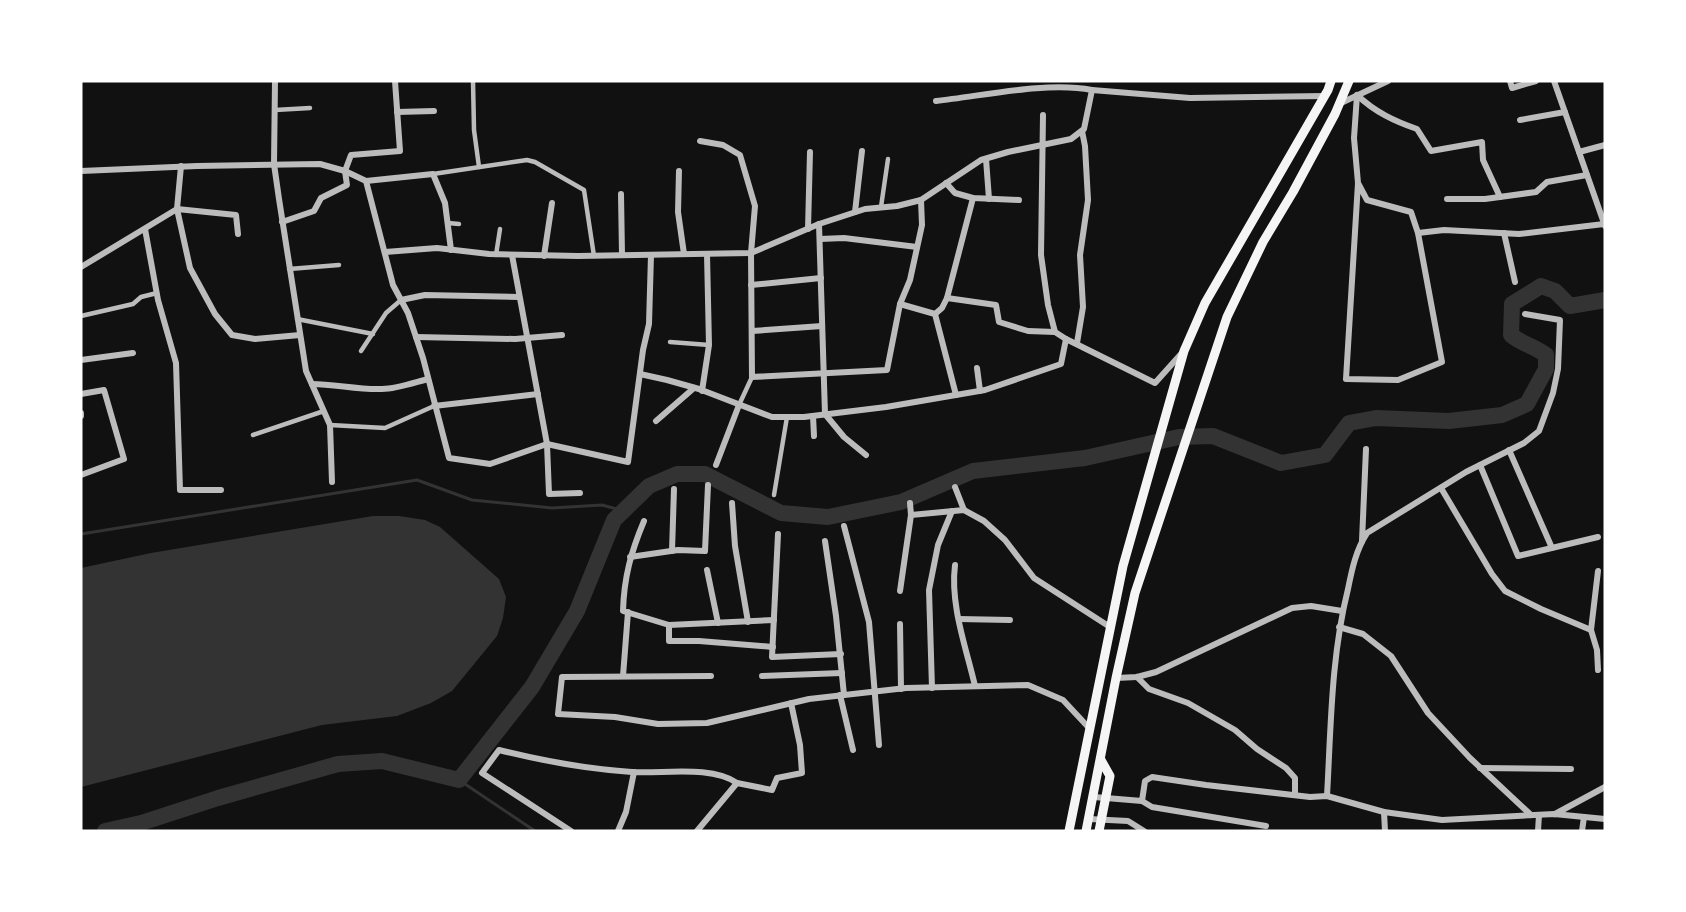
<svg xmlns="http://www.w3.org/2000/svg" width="1686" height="912" font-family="Overpass,sans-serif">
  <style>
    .water { fill: #333 }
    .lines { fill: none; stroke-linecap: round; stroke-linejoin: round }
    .stream { stroke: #333; stroke-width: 3 }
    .river { stroke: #333; stroke-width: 16 }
    .pedestrian { stroke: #bcbcbc; stroke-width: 4.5 }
    .minor { stroke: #bcbcbc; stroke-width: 6 }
    .trunk { stroke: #f5f5f5; stroke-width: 9 }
  </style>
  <rect width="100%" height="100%" fill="#111"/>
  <polygon class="water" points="373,516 399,516 425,520 440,527 499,579 506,597 503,618 497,636 452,691 431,703 397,716 322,725 81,787 81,568 151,553"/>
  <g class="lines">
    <g class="stream">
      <polyline points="81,534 417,480 472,500 552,508 602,505 624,511"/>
      <polyline points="459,780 535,831"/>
    </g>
    <path class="river" d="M105 831 141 823 218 798 338 764 382 761 459 780 532 687 577 611 614 520 649 486 677 474H705L781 513 828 517 901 502 973 471 1085 458 1179 437 1213 436 1281 463 1325 455 1349 423 1376 418 1449 421 1502 415 1527 404 1546 369V355C1534 346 1522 344 1511 335L1512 304 1541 286 1555 291 1570 306 1605 300"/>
    <g class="pedestrian">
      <polyline points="473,81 474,130 479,167"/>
      <polyline points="275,110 310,108"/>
      <polyline points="433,174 527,160 535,162 584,190 594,256"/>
      <polyline points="881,207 888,159"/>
      <polyline points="448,223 459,224"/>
      <polyline points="496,255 500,229"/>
      <polyline points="289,269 339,265"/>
      <polyline points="81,316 133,304 141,297 157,293"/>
      <polyline points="297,319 373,334"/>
      <polyline points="670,342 709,345"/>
      <polyline points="361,351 386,313 401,300"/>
      <polyline points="739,405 752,377"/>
      <polyline points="330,425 385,428 434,406"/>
      <polyline points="253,435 324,411"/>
      <polyline points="774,495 787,417"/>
    </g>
    <g class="minor">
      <polyline points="275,81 274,164 279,199 306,371 330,425 332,482"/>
      <polyline points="1510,81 1512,88 1536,81"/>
      <polyline points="1554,81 1605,226"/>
      <polyline points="1357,95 1354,138 1358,183 1346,379 1398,380 1442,362 1418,233 1411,212 1367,200 1358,183"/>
      <path d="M1357 95C1375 112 1394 121 1417 129L1431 151 1482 142 1483 160 1500 197"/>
      <path d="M936 101C983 96 1047 81 1092 90"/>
      <polyline points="1341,103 1388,81"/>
      <polyline points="397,112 434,111"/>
      <polyline points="1043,115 1041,255 1048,305 1055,332"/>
      <polyline points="1520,120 1565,112"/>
      <polyline points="700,141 723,145 740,155 755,206 751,253 752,377 887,370 900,304 910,280 922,225 921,200"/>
      <polyline points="1579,152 1605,145"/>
      <polyline points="986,159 989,199"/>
      <polyline points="81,171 197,166 320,164 345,171 366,181 393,285 408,313 423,358 449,458 490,464 547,444 628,462 643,350 649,324 651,255"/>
      <polyline points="679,171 678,212 684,254"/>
      <polyline points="366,181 433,174 445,203 451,250"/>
      <polyline points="946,183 955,193 973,198 1019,200"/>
      <polyline points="621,194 622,255"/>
      <polyline points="1447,199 1485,199 1536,192 1547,182 1587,175"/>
      <polyline points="855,212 862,151"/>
      <polyline points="282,222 314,211 321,198 347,185 345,171 351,155 400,151 395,81"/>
      <polyline points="819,224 825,414 844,437 866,455"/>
      <polyline points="145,229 158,300 176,363 180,490 221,490"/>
      <polyline points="808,229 810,152"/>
      <polyline points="1418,233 1444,230 1519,234 1604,224"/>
      <polyline points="1504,233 1515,282"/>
      <polyline points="238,234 236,215 177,209 190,268 215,314 232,335 255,339 300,335"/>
      <polyline points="820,239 844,238 917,247"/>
      <polyline points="385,252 437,248 489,254 578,256 751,253 819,224 865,209 897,206 921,200 981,160 1008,152 1071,139 1084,129 1092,90 1190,98 1325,96"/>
      <polyline points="512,255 547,444 549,494 580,493"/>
      <polyline points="544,256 552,203"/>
      <polyline points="81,267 177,209 181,166"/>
      <polyline points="751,285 821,278"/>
      <polyline points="947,298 996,305 999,322 1028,331 1055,332 1066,339"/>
      <polyline points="401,300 425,295 519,297"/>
      <polyline points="900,304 935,314 956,395"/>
      <polyline points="935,314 942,308 947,298 973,198"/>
      <polyline points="752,331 822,326"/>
      <polyline points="416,337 515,339 562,335"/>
      <polyline points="1077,343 1083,307 1080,255 1088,200 1085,146 1082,131"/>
      <polyline points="81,360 133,353"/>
      <polyline points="977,368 980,391"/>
      <polyline points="640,374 667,380 699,389 772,417 804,417 886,407 985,390 1061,364 1066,339 1155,383 1181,354"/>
      <path d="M312 384C335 384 358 390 382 389 397 389 413 383 428 379"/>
      <polyline points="702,391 709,345 707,254"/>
      <polyline points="81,394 104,390 124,459 81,475"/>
      <polyline points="434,406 538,394"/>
      <polyline points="81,413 81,416"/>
      <polyline points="813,416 814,436"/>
      <polyline points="656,421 694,388"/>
      <polyline points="1509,450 1552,548"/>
      <polyline points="716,465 739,405"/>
      <polyline points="1480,465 1518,556 1598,537"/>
      <polyline points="955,487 964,510"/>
      <polyline points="1441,488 1492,574 1505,591 1541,609 1591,630"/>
      <polyline points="732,503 735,546 748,622"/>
      <polyline points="911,515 964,510 984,521 1005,540 1034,578 1110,627"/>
      <path d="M644 521C631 552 624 577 623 611L669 625 774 620"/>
      <polyline points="844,526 869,622 879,745"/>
      <polyline points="778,534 772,657 841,654"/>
      <polyline points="825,541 836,616 844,695"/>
      <polyline points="1362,541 1366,449"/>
      <polyline points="672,551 674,489"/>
      <polyline points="630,557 678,550 705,551 708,485"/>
      <path d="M955 565C950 605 966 647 975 686"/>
      <polyline points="707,570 718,623"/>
      <polyline points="1598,571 1591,630 1597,650 1598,670"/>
      <polyline points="900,591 911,515 910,503"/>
      <polyline points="959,619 1010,620"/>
      <polyline points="900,624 901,689"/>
      <polyline points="669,625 669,641 699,641 773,647"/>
      <polyline points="1339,627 1363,634 1391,656 1428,713 1470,758 1531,815"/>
      <polyline points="623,676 628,612"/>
      <polyline points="711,676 562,677 558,714 615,717 658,724 707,723 809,699 906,688 1028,685 1063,700 1090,729"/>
      <polyline points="762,676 842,673"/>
      <polyline points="1137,677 1149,689 1188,703 1235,730 1257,749 1286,768 1295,778 1295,795"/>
      <polyline points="1116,678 1137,677 1156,672 1292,608 1311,606 1342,611"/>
      <polyline points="932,688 929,590 938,545 952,511"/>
      <polyline points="840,695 853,750"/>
      <polyline points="1480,768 1571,769"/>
      <path d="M1327 796C1331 726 1331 657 1348 589 1352 569 1356 550 1367 533L1466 472 1524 443 1539 431 1553 393 1558 369 1560 320 1525 314"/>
      <polyline points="1094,797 1142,801 1145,781 1152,777 1206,785 1310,797 1327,796 1384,812 1442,820 1554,814 1605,819"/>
      <polyline points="1142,801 1152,807 1266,826"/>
      <polyline points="1384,812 1385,831"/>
      <polyline points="1555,814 1605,787"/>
      <polyline points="1089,819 1128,821 1144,831"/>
      <path d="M571 831 482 773 499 750C543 761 587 769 632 772 663 774 711 765 737 783"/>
      <polyline points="618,831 626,812 634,772"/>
      <polyline points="697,831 737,783 772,790 777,778 802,773 800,745 791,703"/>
      <polyline points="1538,831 1539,815"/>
      <polyline points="1582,831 1584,817"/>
    </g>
    <g class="trunk">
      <polyline points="1069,831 1123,566 1184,351 1205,303 1328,90 1331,81"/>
      <polyline points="1086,831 1116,678 1135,593 1227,317 1263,242 1293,192 1335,114 1349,81"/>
      <polyline points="1099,831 1110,776 1101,760"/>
    </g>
  </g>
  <rect width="1686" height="912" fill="none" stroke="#ffffff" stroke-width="165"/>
</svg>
